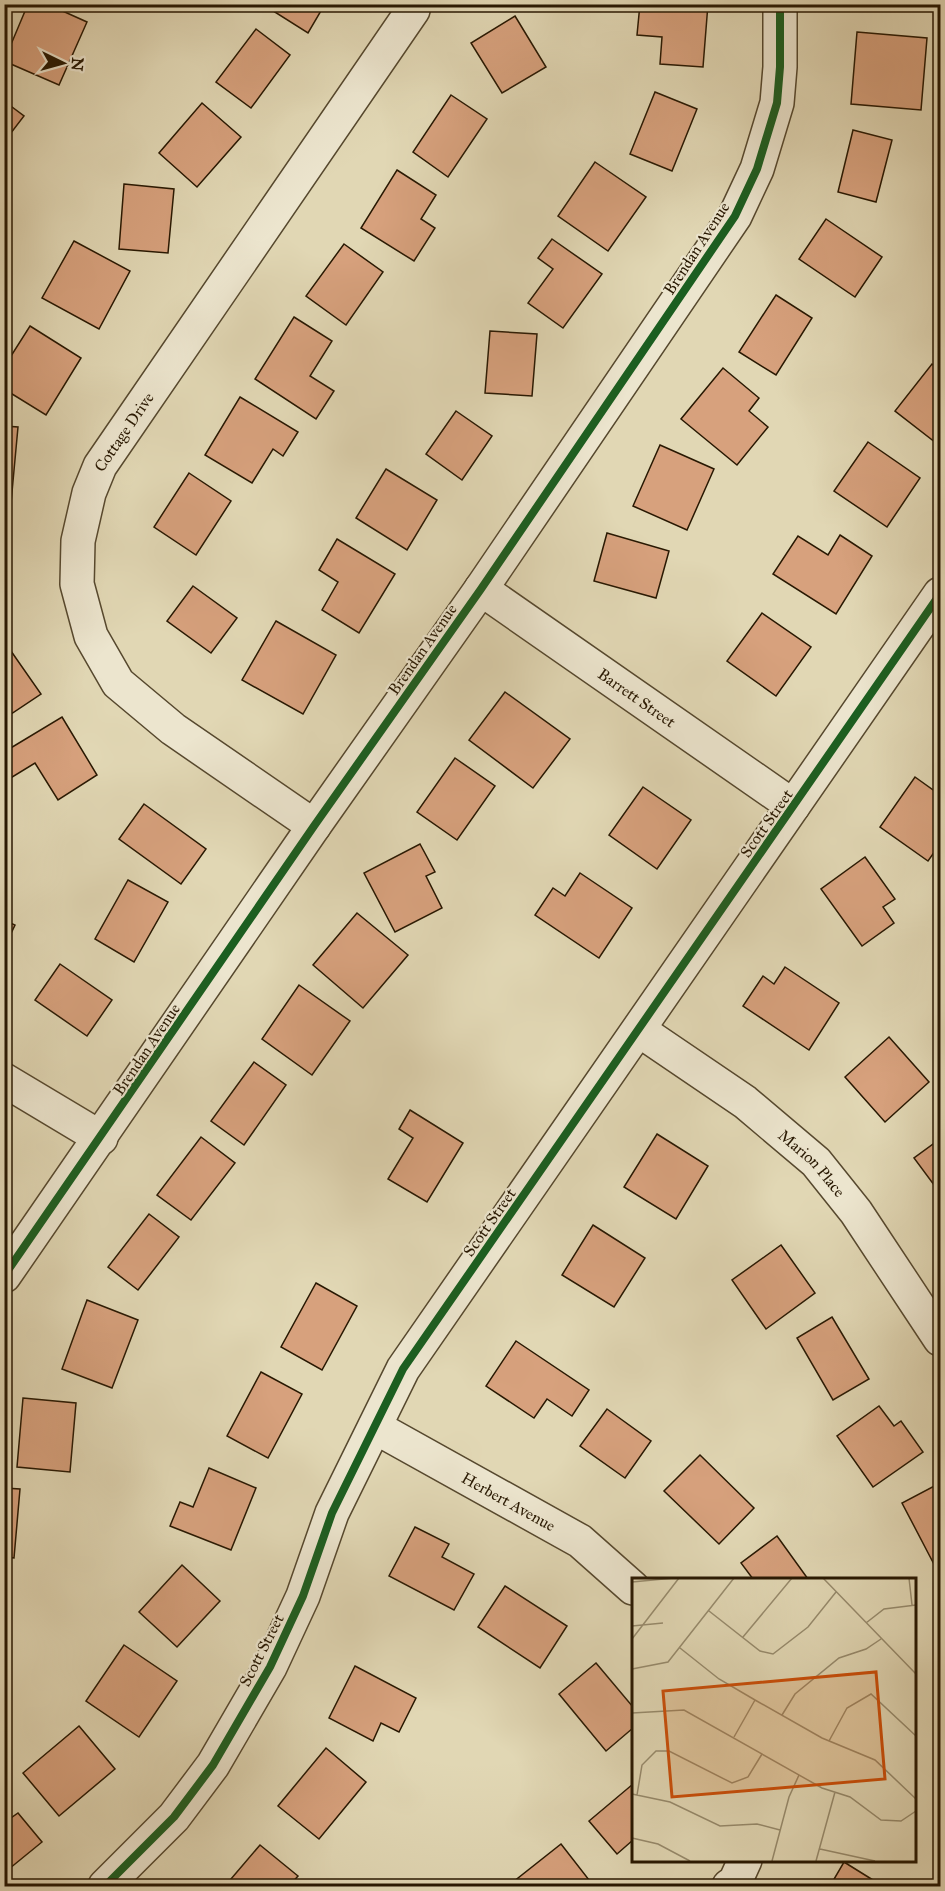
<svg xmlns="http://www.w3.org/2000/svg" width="945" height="1891" font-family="'IM FELL Great Primer',serif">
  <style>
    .building { fill: #d7a17d; stroke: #281802; stroke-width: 1.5 }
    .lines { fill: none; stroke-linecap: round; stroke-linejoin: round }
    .minor-casing { stroke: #56482e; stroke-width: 36 }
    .minor { stroke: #ece5ce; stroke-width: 33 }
    .cycleway-casing { stroke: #ece5ce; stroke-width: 11 }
    .cycleway { stroke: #1b5e20; stroke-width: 8 }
    .labels { text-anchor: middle; stroke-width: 4.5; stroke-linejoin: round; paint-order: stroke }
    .street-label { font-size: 16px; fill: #281802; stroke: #ece5ce }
    .inset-road { fill: none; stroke: #978b6d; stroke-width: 1.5 }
    .view { fill: #cb4f0a; fill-opacity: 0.15; stroke: #cb4f0a; stroke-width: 3 }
    .inset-edge { fill: none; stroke: #281802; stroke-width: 3 }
  </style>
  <rect width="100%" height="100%" fill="#e1d7b4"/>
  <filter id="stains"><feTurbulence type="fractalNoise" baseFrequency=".00333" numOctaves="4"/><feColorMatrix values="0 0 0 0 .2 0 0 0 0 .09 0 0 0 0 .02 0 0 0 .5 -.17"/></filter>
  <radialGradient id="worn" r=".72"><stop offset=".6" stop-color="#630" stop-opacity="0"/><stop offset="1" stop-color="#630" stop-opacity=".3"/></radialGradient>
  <g class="building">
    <polygon points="28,4 47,4 87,22 59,85 4,61"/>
    <polygon points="273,4 325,4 308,33 270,9"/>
    <polygon points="640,4 708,4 703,67 660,64 662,37 637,35"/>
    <polygon points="515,16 546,67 502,93 471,43"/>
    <polygon points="256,29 290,55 251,108 216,82"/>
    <polygon points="857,32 927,38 921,110 851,104"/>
    <polygon points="655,92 697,109 672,171 630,154"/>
    <polygon points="451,95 487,119 448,177 413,152"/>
    <polygon points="4,101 24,116 4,142"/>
    <polygon points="202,103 241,137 197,187 159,153"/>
    <polygon points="853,130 892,140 876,202 838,192"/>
    <polygon points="595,162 646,197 608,251 558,216"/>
    <polygon points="397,170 436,195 421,219 435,228 414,261 361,228"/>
    <polygon points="124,184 174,189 168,253 119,249"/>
    <polygon points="826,219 882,257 855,297 799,259"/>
    <polygon points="552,239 602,274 563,328 528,303 553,269 538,258"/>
    <polygon points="74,241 130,271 99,329 42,298"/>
    <polygon points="344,244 383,272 346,325 306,296"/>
    <polygon points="776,295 812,318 776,375 739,352"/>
    <polygon points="294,317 332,341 310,376 334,391 316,419 255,379"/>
    <polygon points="30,326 81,358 46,415 4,389 4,367"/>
    <polygon points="490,331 537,334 532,396 485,393"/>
    <polygon points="932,364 940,370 940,446 895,411"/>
    <polygon points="723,368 759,398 749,411 768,427 737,465 681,419"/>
    <polygon points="240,397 298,432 283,456 273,449 252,483 205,455"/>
    <polygon points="456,411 492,436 462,480 426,454"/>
    <polygon points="4,426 18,427 11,503 4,502"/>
    <polygon points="868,442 920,478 887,527 834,491"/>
    <polygon points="660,445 714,469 687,530 633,506"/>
    <polygon points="386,469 437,500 407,550 356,518"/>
    <polygon points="189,473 231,501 196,555 154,527"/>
    <polygon points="607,533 669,551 656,598 594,581"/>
    <polygon points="840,535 872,556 836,614 773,574 798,536 828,555"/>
    <polygon points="337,539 395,574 359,633 322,610 338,582 319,570"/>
    <polygon points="193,586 237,618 211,653 167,621"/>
    <polygon points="762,613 811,647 776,696 727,661"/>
    <polygon points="276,621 336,655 303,714 242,680"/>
    <polygon points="4,641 41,694 5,718 4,717"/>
    <polygon points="505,692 570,739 533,788 469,740"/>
    <polygon points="62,717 97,775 58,800 35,763 9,779 4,772 4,752"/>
    <polygon points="455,758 495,786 457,840 417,812"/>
    <polygon points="915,777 940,795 940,844 928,861 880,827"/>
    <polygon points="643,787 691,820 657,869 609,835"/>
    <polygon points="144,804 206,849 181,884 119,839"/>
    <polygon points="420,844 435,872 426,876 442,908 395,932 364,873"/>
    <polygon points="865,857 895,899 883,907 894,923 862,946 821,889"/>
    <polygon points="580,873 632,908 599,958 535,915 553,888 565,896"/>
    <polygon points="128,880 168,902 134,962 95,939"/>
    <polygon points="357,913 408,955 363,1008 313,965"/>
    <polygon points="4,920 15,925 4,948"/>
    <polygon points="60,964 112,1000 87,1036 35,1000"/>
    <polygon points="785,967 839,1003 809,1050 743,1006 763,976 774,984"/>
    <polygon points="299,985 350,1021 312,1075 262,1039"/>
    <polygon points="889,1037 929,1082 885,1122 845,1077"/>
    <polygon points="254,1062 286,1085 244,1145 211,1121"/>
    <polygon points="410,1110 463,1143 427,1202 388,1179 413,1138 399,1129"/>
    <polygon points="657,1134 708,1166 676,1219 624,1187"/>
    <polygon points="201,1137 235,1163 191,1220 157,1195"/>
    <polygon points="940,1139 940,1193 914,1158"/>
    <polygon points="149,1214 179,1237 138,1290 108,1267"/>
    <polygon points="593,1225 645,1258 614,1307 562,1275"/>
    <polygon points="781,1245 815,1293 766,1329 732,1280"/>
    <polygon points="316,1283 357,1306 322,1370 281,1347"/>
    <polygon points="87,1300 138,1320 112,1388 62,1369"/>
    <polygon points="832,1317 869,1379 833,1400 797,1338"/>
    <polygon points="516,1341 589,1390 572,1416 547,1399 534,1418 486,1386"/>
    <polygon points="261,1372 302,1394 268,1458 227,1436"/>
    <polygon points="23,1398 76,1403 70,1472 17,1467"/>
    <polygon points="879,1406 894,1426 901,1421 923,1452 873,1487 837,1436"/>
    <polygon points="607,1409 651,1441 625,1478 580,1446"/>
    <polygon points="700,1455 754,1508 719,1544 664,1491"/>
    <polygon points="209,1468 256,1488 231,1550 170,1526 180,1502 193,1507"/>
    <polygon points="940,1483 940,1568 937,1570 902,1503"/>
    <polygon points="4,1488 20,1489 14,1558 4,1557"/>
    <polygon points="415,1527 449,1544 442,1557 474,1574 454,1610 389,1576"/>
    <polygon points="777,1536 808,1579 753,1579 741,1563"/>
    <polygon points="182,1565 220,1601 177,1647 139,1612"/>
    <polygon points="505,1586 567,1626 540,1668 478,1627"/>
    <polygon points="124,1645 177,1681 139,1737 86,1701"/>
    <polygon points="596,1663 633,1707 633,1728 606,1751 559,1694"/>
    <polygon points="355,1666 416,1698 399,1732 381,1723 373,1741 329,1718"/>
    <polygon points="79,1726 115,1769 59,1816 23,1773"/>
    <polygon points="326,1748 366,1782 319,1839 278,1806"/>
    <polygon points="633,1784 633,1840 617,1854 589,1821"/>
    <polygon points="18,1813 42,1842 4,1873 4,1823"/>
    <polygon points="561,1844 593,1885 590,1886 508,1886"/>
    <polygon points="260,1845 298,1876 289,1886 225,1886"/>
    <polygon points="844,1862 881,1885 880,1886 830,1886"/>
  </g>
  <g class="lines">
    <g class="minor-casing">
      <g id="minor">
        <path id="s1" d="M481 589 793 806"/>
        <path id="s2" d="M314 826 173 729 118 683 91 636 77 584 78 541 89 493 100 466 413 10 414 4"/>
        <path id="s3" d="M639 1030 745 1102 816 1162 856 1212 940 1339"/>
        <polyline points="4,1080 101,1138"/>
        <polyline points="4,1276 314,826 481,589 735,216 757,169 777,103 780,67 780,4"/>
        <path id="s4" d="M375 1427 580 1541 633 1588"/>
        <polyline points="105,1886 174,1817 213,1765 270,1667 303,1596 332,1513 403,1369 940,594"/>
        <polyline points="729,1886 735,1882 745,1860"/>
      </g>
    </g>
    <use href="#minor" class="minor"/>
    <g class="cycleway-casing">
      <g id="cycleway">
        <polyline points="4,1276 314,826 481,589 735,216 757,169 777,103 780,67 780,4"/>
        <polyline points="105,1886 174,1817 213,1765 270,1667 303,1596 332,1513 403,1369 940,594"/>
      </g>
    </g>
    <use href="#cycleway" class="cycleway"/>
  </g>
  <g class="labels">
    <g class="street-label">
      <text transform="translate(696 248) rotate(-57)" y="6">Brendan Avenue</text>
      <text dy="6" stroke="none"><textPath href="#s2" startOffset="514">Cottage Drive</textPath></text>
      <text transform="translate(422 649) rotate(-55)" y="6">Brendan Avenue</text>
      <text dy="6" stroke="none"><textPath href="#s1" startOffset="190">Barrett Street</textPath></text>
      <text transform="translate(766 823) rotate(-55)" y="6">Scott Street</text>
      <text transform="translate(146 1049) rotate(-56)" y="6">Brendan Avenue</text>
      <text dy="6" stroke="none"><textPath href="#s3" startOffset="219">Marion Place</textPath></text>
      <text transform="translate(489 1222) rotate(-55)" y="6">Scott Street</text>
      <text dy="6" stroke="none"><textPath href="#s4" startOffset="153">Herbert Avenue</textPath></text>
      <text transform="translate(261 1650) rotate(-63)" y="6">Scott Street</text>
    </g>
  </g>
  <g transform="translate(632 1578)">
    <rect width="284" height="284" fill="#e1d7b4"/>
    <path class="inset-road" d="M191 0 284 96M277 0 280 27M0 4 42 0M77 33 128 73 141 76 176 49 204 14M234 45 252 31 284 27M0 48 31 45M111 59 160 0M0 61 47 0M48 70 87 101 123 122 190 160 243 182 284 221M0 91 36 84 102 0M0 135 52 132 190 210 218 219 249 242 269 243 284 233M150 137 163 116 207 80 234 71 249 61M102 159 123 122M197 163 215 130 239 116 284 158M0 216 38 224 88 248 125 246 148 252M5 217 10 187 24 173H37L100 205 116 199 130 176M0 260 26 266 58 283M188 271 243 283M140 283 157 219 167 197M184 283 203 214"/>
    <path class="view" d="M244 94 253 201 40 219 31 113Z"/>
    <rect width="284" height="284" class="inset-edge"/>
  </g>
  <rect width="945" height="1891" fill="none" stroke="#e1d7b4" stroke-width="24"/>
  <rect x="6" y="6" width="933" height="1879" fill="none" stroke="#281802" stroke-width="3"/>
  <rect x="12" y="12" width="921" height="1867" fill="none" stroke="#281802" stroke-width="1.5"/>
  <g transform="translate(63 63) rotate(95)" stroke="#ece5ce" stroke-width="4.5" paint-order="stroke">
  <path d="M0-4.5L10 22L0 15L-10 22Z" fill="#281802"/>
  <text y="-9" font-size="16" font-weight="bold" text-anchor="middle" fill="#281802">N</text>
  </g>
  <rect width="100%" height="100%" filter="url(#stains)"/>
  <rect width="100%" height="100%" fill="url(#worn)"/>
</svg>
